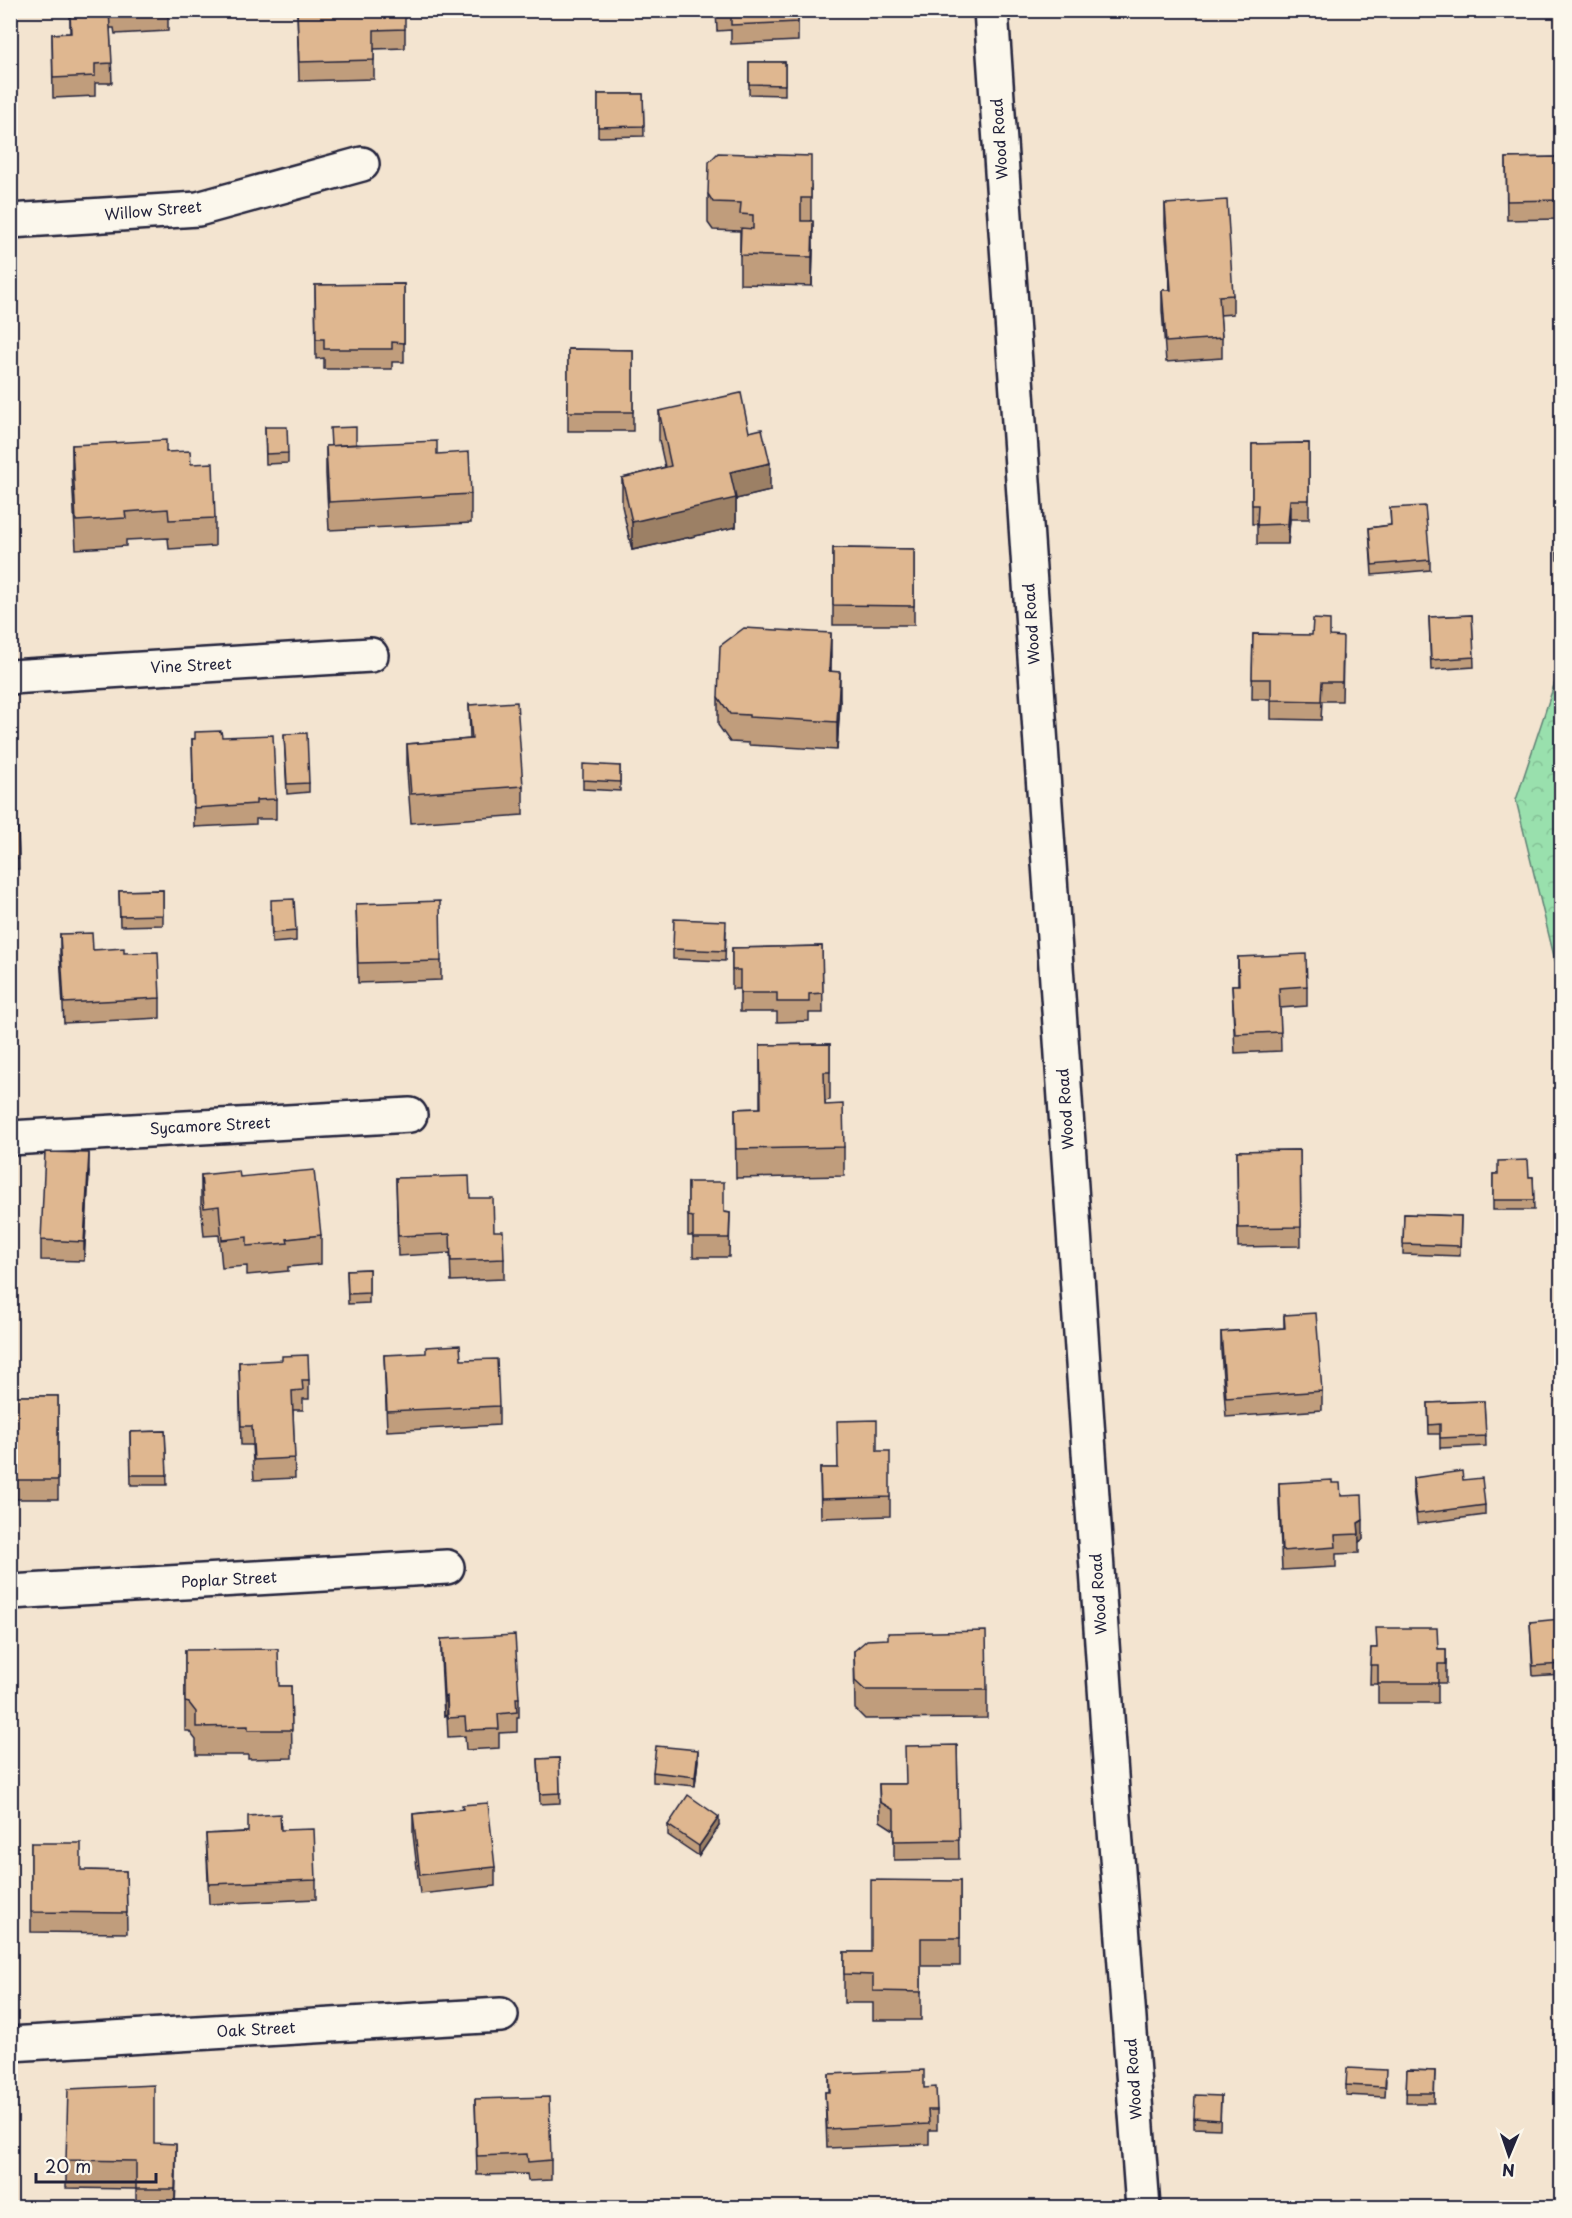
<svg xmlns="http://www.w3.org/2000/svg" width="1572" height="2218" font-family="'Playpen Sans',sans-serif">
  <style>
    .forest { fill: url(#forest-crowns); stroke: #5e8174; stroke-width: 1.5 }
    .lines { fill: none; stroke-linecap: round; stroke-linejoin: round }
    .minor-casing { stroke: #22223b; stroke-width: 38 }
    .minor { stroke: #fbf7ec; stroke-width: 33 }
    .wall { fill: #c09d7c; stroke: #22223b; stroke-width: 1.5 }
    .shaded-wall { fill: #9c8065; stroke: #22223b; stroke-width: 1.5 }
    .building { fill: #dfb790; stroke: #22223b; stroke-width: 1.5 }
    .labels { text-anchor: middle; stroke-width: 5; stroke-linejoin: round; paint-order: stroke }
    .street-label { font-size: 15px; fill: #22223b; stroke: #fbf7ec }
  </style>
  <defs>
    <pattern id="forest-crowns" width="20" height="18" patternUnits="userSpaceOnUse" patternTransform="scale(1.5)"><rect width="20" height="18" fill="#99e0ad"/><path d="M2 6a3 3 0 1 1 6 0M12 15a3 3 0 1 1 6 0" fill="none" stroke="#84c096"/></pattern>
  </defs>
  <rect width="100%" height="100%" fill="#f3e4d0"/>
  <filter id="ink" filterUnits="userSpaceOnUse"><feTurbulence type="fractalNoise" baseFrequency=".0167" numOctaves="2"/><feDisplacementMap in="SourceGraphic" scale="12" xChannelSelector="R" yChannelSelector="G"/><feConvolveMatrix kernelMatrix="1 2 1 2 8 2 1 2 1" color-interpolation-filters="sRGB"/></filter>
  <g filter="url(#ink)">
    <polygon class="forest" points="1561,664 1562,664 1561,985 1516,800"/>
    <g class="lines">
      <g class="minor-casing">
        <g id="minor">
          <polyline points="991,10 1112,1790 1143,2208"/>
          <polyline points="10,221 198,209 362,164"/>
          <polyline points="10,677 371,655"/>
          <polyline points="10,1138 410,1115"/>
          <polyline points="10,1592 447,1567"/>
          <polyline points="10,2044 501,2015"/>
        </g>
      </g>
      <use href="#minor" class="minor"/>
    </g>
    <g class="wall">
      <polygon points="92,10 168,10 168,31 115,34 114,28 110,28 112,83 95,83 95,96 53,98 52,34 70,33 70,15 92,14"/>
      <polygon points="297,10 405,29 405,48 374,49 374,79 299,81"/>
      <polygon points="716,10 798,10 798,41 731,44 731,30 717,31"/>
      <polygon points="749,62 785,62 785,95 749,94"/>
      <polygon points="598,94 643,94 644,136 598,137"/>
      <polygon points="1562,157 1562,219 1507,220 1506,158"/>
      <polygon points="811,185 811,221 813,250 812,286 740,284 740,231 713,230 708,223 708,194"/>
      <polygon points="1165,204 1233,295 1233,314 1220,315 1222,338 1222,358 1166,362 1162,310 1162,290 1170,290 1165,224"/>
      <polygon points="404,284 404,362 392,362 392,369 324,369 324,358 316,359 315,285"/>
      <polygon points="568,349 633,350 633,431 568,431"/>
      <polygon points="659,411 749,432 770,491 736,499 736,527 632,550 622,506 622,478 665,467 659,440"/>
      <polygon points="265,427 288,453 288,463 266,464"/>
      <polygon points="1309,443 1309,519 1290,519 1288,544 1257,544 1257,524 1252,524 1252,444"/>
      <polygon points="356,444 437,454 471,494 471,523 329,530 326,474 326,446"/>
      <polygon points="72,445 166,452 191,464 215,518 215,546 169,549 168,538 126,540 126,546 76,549 72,474"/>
      <polygon points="1390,508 1430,560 1430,570 1372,575 1369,528 1391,525"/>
      <polygon points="1556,522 1562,522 1562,560 1557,560"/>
      <polygon points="833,548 914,549 914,625 833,625"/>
      <polygon points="1472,615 1474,667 1431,670 1429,617"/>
      <polygon points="1253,634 1330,636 1343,656 1342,701 1322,701 1321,720 1271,719 1271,699 1252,699"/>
      <polygon points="831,661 831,671 840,701 837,750 749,745 749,743 730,742 718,725 718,697"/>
      <polygon points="469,705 523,786 523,815 411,823 407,772 407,744 470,739"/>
      <polygon points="284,734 309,783 309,792 287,794"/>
      <polygon points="222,737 276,799 276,819 256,819 256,824 194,827 192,739"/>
      <polygon points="620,766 620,791 583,789 583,780"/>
      <polygon points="10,829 18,829 19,869 10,869"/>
      <polygon points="163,890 163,925 120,926 119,891"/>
      <polygon points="356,904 441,961 441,980 358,983"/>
      <polygon points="271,910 296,931 296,941 272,943"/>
      <polygon points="726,931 725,961 673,959 673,949"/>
      <polygon points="60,934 93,950 124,953 160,998 160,1018 64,1023 60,954"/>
      <polygon points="822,946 823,1013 809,1013 809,1021 777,1022 777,1012 740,1012 740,989 732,989 732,948"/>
      <polygon points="1238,957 1307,986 1307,1006 1280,1008 1281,1051 1235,1053 1232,985 1238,985"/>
      <polygon points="830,1044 830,1100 825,1101 825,1105 844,1147 844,1176 736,1178 735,1109 760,1108 760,1045"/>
      <polygon points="1300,1150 1301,1246 1238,1247 1237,1151"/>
      <polygon points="89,1172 84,1261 41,1260 41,1240"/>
      <polygon points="1493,1174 1498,1174 1529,1177 1533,1177 1534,1210 1493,1210"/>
      <polygon points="201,1175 240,1177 321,1235 321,1264 288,1267 288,1271 247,1275 247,1266 222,1268 219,1235 204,1236 201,1204"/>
      <polygon points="396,1178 470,1198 504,1259 504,1279 451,1281 450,1253 398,1256"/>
      <polygon points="688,1182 724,1212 730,1213 729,1257 693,1257 693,1236 688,1236"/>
      <polygon points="1404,1214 1461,1216 1460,1256 1403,1254"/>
      <polygon points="369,1269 369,1303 348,1304 347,1270"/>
      <polygon points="1284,1315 1322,1391 1322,1410 1226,1417 1221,1351 1221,1332 1284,1328"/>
      <polygon points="384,1355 461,1360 499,1406 499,1425 387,1431"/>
      <polygon points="239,1362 309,1380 309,1399 303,1399 303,1410 293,1410 295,1478 254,1480 252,1445 241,1445"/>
      <polygon points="10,1396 58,1396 58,1499 15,1499 15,1485 10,1485"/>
      <polygon points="1484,1401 1486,1446 1440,1448 1440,1434 1429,1434 1428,1403"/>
      <polygon points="165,1431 167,1485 131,1485 130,1432"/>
      <polygon points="877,1451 890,1497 890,1516 821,1518 820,1468 838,1468"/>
      <polygon points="1413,1478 1463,1480 1485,1505 1485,1515 1417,1524 1413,1488"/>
      <polygon points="1279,1483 1332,1483 1341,1496 1363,1539 1359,1542 1359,1553 1336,1554 1336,1567 1282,1570 1279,1502"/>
      <polygon points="1530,1622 1562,1634 1562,1674 1533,1676"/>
      <polygon points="441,1639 519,1698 519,1717 517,1717 517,1732 499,1733 499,1748 466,1750 465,1736 448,1737 447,1715 444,1716 441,1658"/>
      <polygon points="1371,1648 1446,1649 1446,1683 1438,1683 1438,1703 1378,1703 1378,1684 1370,1684"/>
      <polygon points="185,1650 279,1686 291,1686 292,1758 248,1759 248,1755 196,1755 196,1740 189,1731 185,1731"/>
      <polygon points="854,1651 987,1690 987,1718 865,1719 855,1709"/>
      <polygon points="957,1745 959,1859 894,1860 894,1830 880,1821 879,1784 906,1784"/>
      <polygon points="559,1758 560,1803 540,1804 538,1759"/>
      <polygon points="698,1760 695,1786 653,1782 653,1772"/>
      <polygon points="462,1809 495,1867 495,1886 420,1894 413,1834 413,1814"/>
      <polygon points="668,1825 719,1826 699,1856 668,1835"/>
      <polygon points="281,1830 316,1880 316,1899 209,1904 206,1834"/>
      <polygon points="31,1843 81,1870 126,1871 127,1933 31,1932"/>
      <polygon points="960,1881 960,1966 921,1966 921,2020 873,2020 873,2003 844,2003 844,1952 871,1952"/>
      <polygon points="1407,2070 1435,2071 1434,2103 1406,2103"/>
      <polygon points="829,2074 924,2088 937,2110 937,2130 929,2130 929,2144 827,2148 825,2092 829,2092"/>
      <polygon points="1386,2080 1385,2097 1346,2095 1346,2085"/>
      <polygon points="1221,2096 1220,2129 1194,2128 1194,2118"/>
      <polygon points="475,2099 551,2160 551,2180 528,2181 527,2174 477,2175"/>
      <polygon points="154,2143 176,2172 175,2208 136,2208 136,2189 66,2188 66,2160"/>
    </g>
    <g class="shaded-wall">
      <polygon points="813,221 813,250 812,286 812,257"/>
      <polygon points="770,463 770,491 736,499 736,527 632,550 632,522 730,472"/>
      <polygon points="1290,500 1290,519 1288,544 1288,524"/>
      <polygon points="831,633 831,661 829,700 829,671"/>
      <polygon points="840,672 840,701 837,750 837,722"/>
      <polygon points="89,1153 89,1172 84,1261 84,1242"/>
      <polygon points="1363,1520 1363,1539 1359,1542 1358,1523"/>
      <polygon points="447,1696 447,1715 444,1716 444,1697"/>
      <polygon points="698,1750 698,1760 695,1786 695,1777"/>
      <polygon points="719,1817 719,1826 699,1856 699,1846"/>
      <polygon points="176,2144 176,2172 175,2208 175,2189"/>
    </g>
    <g class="building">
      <polygon points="93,10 109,10 112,63 95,64 95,76 53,78 52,34 71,33 70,15 93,14"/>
      <polygon points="115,10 168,10 168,12 115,14"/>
      <polygon points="297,10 405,10 405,29 374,30 374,60 299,62"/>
      <polygon points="716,10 798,10 798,22 731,25 731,11 717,12"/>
      <polygon points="749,62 785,62 785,85 749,84"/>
      <polygon points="598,94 643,94 644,126 598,127"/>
      <polygon points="718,153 811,156 811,198 801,198 801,221 813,221 812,257 740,255 741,228 753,229 753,215 740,214 741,203 713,202 708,194 709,162"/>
      <polygon points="1562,157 1562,200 1507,201 1506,158"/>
      <polygon points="1227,200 1233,295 1219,296 1222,338 1166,342 1162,290 1171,290 1165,204"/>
      <polygon points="404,284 404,343 392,342 392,349 324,349 324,339 316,339 315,285"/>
      <polygon points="568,349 633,350 633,412 568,412"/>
      <polygon points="741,393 749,432 762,429 770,463 730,472 736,498 632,522 622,478 671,466 659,411"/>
      <polygon points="265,427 287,427 288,453 266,454"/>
      <polygon points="356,427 356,444 331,446 330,428"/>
      <polygon points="166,440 166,452 190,451 191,464 213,463 215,518 169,520 168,509 125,512 126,518 76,521 72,445"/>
      <polygon points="437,441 437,454 469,452 471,494 329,502 326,446"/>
      <polygon points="1309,443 1309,500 1290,500 1288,524 1257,525 1258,505 1252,505 1252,444"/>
      <polygon points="1425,506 1430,560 1372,565 1369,528 1391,525 1390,508"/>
      <polygon points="1556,522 1562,522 1562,550 1557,550"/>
      <polygon points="833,548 914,549 914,606 833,605"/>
      <polygon points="1472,615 1474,657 1431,660 1429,617"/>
      <polygon points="1313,619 1330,620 1330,636 1343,637 1342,682 1322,682 1321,701 1271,700 1271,679 1252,679 1253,634 1312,635"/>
      <polygon points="744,628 831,633 829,671 840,672 837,722 749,717 749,715 730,714 718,697 720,646"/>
      <polygon points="517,702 523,786 411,794 407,744 472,739 469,705"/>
      <polygon points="221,731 222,737 273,735 276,799 256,800 256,804 194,808 192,739 195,739 195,732"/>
      <polygon points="307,733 309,783 287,784 284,734"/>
      <polygon points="583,764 620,766 620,782 583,780"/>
      <polygon points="10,829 18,829 19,859 10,859"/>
      <polygon points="163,890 163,915 120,916 119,891"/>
      <polygon points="294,899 296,931 272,933 271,900"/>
      <polygon points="440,901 441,961 358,963 356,904"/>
      <polygon points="674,919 726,921 725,951 673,949"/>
      <polygon points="92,933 93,950 124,948 124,953 158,952 160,998 64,1003 60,934"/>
      <polygon points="822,946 823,993 809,994 809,1002 777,1002 777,993 740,993 740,970 732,970 732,948"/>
      <polygon points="1306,954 1307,986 1279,988 1281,1032 1235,1034 1232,985 1239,985 1238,957"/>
      <polygon points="830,1044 830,1072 824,1072 825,1105 843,1104 844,1147 736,1149 735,1109 761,1108 760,1045"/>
      <polygon points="1300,1150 1301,1227 1238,1228 1237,1151"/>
      <polygon points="45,1152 89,1153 84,1242 41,1240"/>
      <polygon points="1528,1160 1529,1177 1533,1177 1534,1200 1493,1200 1493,1174 1498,1174 1498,1161"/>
      <polygon points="314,1170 321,1235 287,1239 288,1243 247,1246 247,1237 222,1240 219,1206 204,1208 201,1175 239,1171 240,1177"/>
      <polygon points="469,1176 470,1198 493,1198 494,1231 503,1231 504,1259 451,1261 450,1234 398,1236 396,1178"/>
      <polygon points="688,1182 724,1182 724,1212 730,1213 729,1238 693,1238 693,1217 688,1216"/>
      <polygon points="1404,1214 1461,1216 1460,1246 1403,1244"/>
      <polygon points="369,1269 369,1293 348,1294 347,1270"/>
      <polygon points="1316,1313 1322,1391 1226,1398 1221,1332 1285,1328 1284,1315"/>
      <polygon points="460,1345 461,1360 497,1359 499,1406 387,1411 384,1355 426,1353 426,1347"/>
      <polygon points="308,1355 309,1380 302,1380 303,1390 292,1391 295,1458 254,1460 252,1426 241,1426 239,1362 282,1360 282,1356"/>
      <polygon points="10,1396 58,1396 58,1480 15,1480 15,1466 10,1466"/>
      <polygon points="1484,1401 1486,1436 1440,1438 1440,1424 1429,1425 1428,1403"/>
      <polygon points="877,1420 877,1451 890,1451 890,1497 821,1499 820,1468 838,1468 837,1421"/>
      <polygon points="165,1431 167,1475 131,1475 130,1432"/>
      <polygon points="1462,1471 1463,1480 1482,1478 1485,1505 1417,1514 1413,1478"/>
      <polygon points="1332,1480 1332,1483 1340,1483 1341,1496 1362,1495 1363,1520 1358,1523 1359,1534 1335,1535 1336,1547 1282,1551 1279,1483"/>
      <polygon points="1560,1619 1562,1634 1562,1664 1533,1666 1530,1622"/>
      <polygon points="1376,1628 1437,1628 1438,1649 1446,1649 1446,1664 1438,1664 1438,1683 1378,1683 1378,1665 1370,1665 1371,1648 1377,1648"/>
      <polygon points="986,1631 987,1690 865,1690 855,1681 854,1651 867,1640 888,1639 888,1633"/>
      <polygon points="515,1635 519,1698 516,1698 517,1712 498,1714 499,1729 466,1730 465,1717 448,1718 447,1696 444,1697 441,1639"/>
      <polygon points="278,1649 279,1686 291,1686 292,1730 248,1730 248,1726 196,1727 196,1712 189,1703 185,1702 185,1650"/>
      <polygon points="957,1745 959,1840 894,1841 894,1810 880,1802 879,1784 906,1784 905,1746"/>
      <polygon points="656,1746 698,1750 695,1777 653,1772"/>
      <polygon points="559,1758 560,1793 540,1794 538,1759"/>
      <polygon points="688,1795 719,1817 699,1846 668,1825"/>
      <polygon points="488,1803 495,1867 420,1875 413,1814 463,1809 462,1805"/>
      <polygon points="280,1814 281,1830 314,1829 316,1880 209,1884 206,1834 248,1832 248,1816"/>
      <polygon points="31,1843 81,1843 81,1870 126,1871 127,1913 31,1912"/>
      <polygon points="871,1880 960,1881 960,1938 921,1938 921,1992 873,1991 873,1975 844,1974 844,1952 871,1952"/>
      <polygon points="1347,2068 1386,2070 1385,2087 1346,2085"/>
      <polygon points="924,2070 924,2088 936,2087 937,2110 928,2110 929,2124 827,2129 825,2092 830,2092 829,2074"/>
      <polygon points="1407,2070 1435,2071 1434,2093 1406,2093"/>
      <polygon points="154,2085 154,2143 176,2144 175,2189 136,2189 136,2161 66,2160 68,2089"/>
      <polygon points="1195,2095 1221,2096 1220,2120 1194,2118"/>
      <polygon points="549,2097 551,2160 528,2162 527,2154 477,2156 475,2099"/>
      <polygon points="825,2204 826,2208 781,2208 781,2205"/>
    </g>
  </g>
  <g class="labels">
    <g class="street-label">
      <text transform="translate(1000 139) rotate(-94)" y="5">Wood Road</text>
      <text transform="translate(153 211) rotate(-5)" y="5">Willow Street</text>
      <text transform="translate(1032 624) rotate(-94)" y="5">Wood Road</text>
      <text transform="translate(191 666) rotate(-3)" y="5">Vine Street</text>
      <text transform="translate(1066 1109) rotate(-94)" y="5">Wood Road</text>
      <text transform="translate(210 1126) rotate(-3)" y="5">Sycamore Street</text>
      <text transform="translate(229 1580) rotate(-3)" y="5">Poplar Street</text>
      <text transform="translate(1099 1594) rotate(-94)" y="5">Wood Road</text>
      <text transform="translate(256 2030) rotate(-3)" y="5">Oak Street</text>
      <text transform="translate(1134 2079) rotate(-94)" y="5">Wood Road</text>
    </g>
  </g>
  <rect width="1572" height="2218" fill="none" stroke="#fbf7ec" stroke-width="36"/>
  <rect x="18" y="18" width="1536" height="2182" fill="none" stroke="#22223b" stroke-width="2" filter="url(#ink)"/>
  <g transform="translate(1509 2155) rotate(182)" stroke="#fbf7ec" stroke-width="4.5" paint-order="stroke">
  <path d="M0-4.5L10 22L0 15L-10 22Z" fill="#22223b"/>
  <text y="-9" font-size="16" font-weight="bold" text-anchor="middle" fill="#22223b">N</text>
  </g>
  <path d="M36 2173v9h120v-9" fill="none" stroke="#22223b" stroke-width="3"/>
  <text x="45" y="2173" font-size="18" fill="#22223b" stroke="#fbf7ec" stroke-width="4.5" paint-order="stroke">20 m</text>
</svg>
